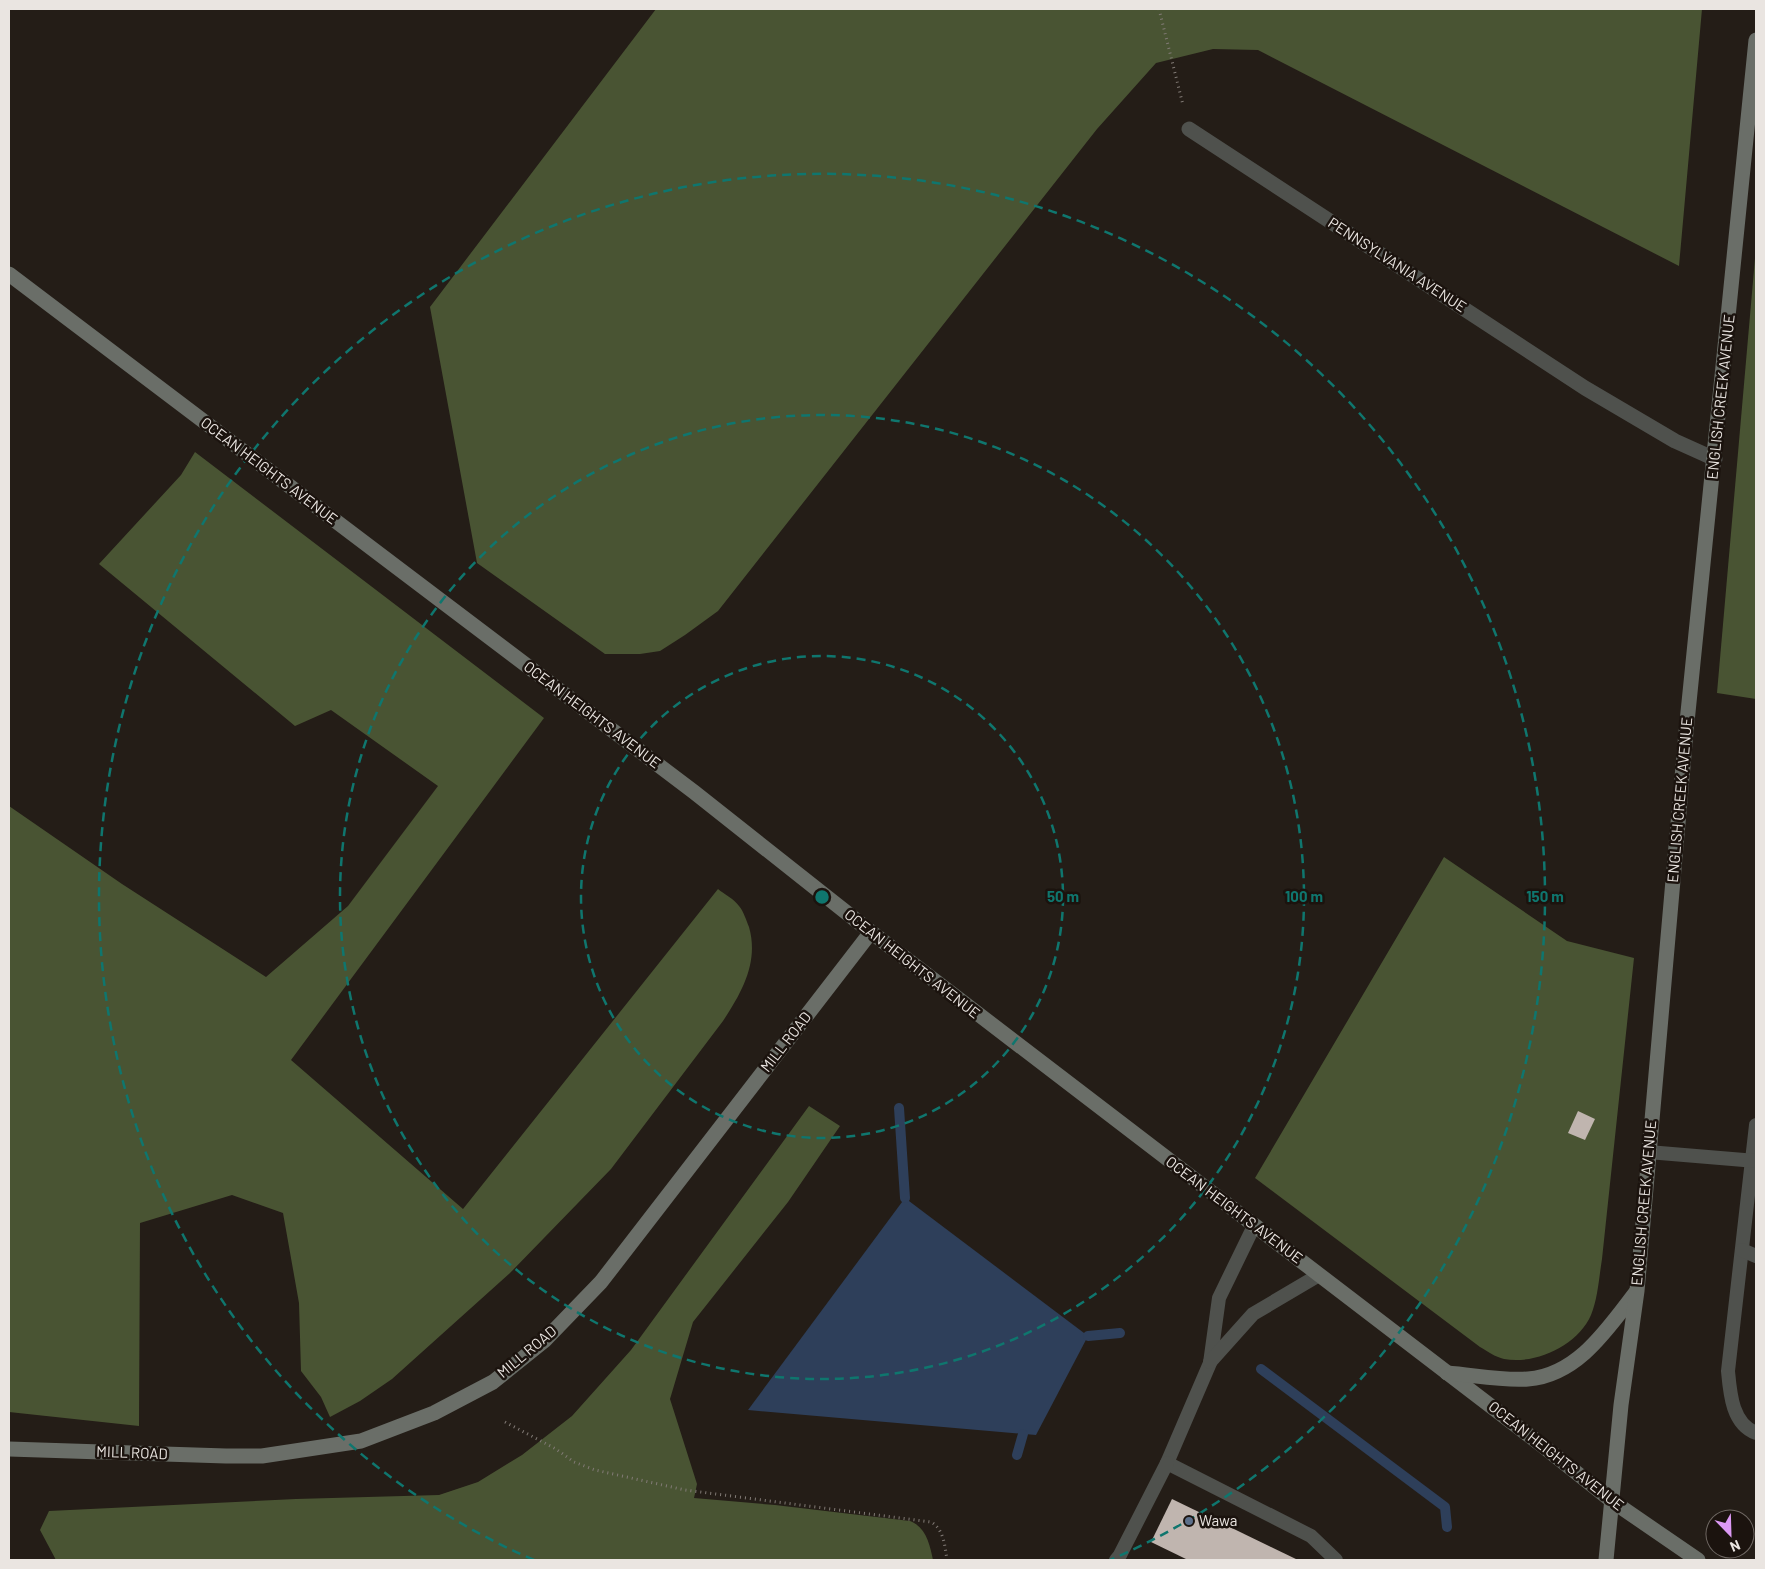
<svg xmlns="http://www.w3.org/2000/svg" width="1765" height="1569" font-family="Barlow,sans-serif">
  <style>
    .forest { fill: #495433 }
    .water { fill: #2e3f5a }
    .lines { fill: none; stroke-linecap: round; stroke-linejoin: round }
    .stream { stroke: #2e3f5a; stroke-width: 10 }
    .building { fill: #c0b5af }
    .path { stroke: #827b76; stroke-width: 3; stroke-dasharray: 1 4; stroke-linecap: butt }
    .lane { stroke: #4f514d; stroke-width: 14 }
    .street { stroke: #4f514d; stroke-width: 15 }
    .secondary { stroke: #6a6e68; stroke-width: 15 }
    .ring { fill: none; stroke: #0f766e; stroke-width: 2.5; stroke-dasharray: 9 6 }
    .service-dot { fill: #5c6f8a; stroke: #1b130e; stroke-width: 2 }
    .labels { text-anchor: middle; stroke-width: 5; stroke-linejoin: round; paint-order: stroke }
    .street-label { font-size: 15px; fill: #eae5e1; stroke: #1b130e }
    .poi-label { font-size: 15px; fill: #eae5e1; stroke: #1b130e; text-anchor: start }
    .centre { fill: #0f766e; stroke: #1b130e; stroke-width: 2.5 }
    .ring-label { font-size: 15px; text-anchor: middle; font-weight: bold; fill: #0f766e; stroke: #1b130e; stroke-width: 5; stroke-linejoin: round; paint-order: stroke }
  </style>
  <rect width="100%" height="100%" fill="#241d17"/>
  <g class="forest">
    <polygon points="656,9 1702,9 1679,266 1258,50 1213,49 1156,63 1097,129 718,611 685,635 660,651 640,654 605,654 477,563 430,307"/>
    <polygon points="1756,247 1756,699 1717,693"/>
    <path d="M195 452 544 718 291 1060 463 1209 718 889C724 894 734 899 739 906 744 912 746 920 749 927 759 962 742 992 723 1021L611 1169 510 1273 392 1379 360 1401 330 1417 321 1397 301 1371 299 1303 283 1213 232 1195 140 1223 139 1426 9 1412V806L122 884 266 977 348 906 438 786 331 710 295 726 99 564 181 475Z"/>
    <path d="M1444 857 1567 941 1634 958 1602 1259C1599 1277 1598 1298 1591 1315 1578 1345 1536 1365 1504 1359 1495 1357 1487 1351 1480 1347L1255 1178Z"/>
    <path d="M809 1106 840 1126 788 1202 693 1322 670 1399 697 1484 694 1498 775 1505 910 1521C926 1527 930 1545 933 1560H56L40 1530 49 1511 296 1499 439 1495 478 1482 522 1455 572 1416 631 1350Z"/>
  </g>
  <polygon class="water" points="905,1198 1088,1336 1036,1435 748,1410"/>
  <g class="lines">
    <g class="stream">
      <polyline points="899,1108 905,1198"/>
      <polyline points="1088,1336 1120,1333"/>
      <polyline points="1261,1369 1445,1507 1447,1527"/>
      <polyline points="1017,1455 1023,1434"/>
    </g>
  </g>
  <g class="building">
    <polygon points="1578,1111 1595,1119 1585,1140 1568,1133"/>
    <polygon points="1172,1499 1298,1560 1188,1560 1151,1542"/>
  </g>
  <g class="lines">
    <g class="path">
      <polyline points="1159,9 1183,105"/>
      <path d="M505 1422 556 1449 574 1462 595 1470 685 1490 931 1522C944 1529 945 1547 947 1560"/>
    </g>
    <g class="lane">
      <path d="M1756 1125 1728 1371C1730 1393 1732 1424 1756 1433"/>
      <polyline points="1648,1152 1756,1161"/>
      <polyline points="1254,1226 1219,1298 1210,1363 1167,1463 1311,1536 1336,1560"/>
      <polyline points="1742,1250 1756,1256"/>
      <polyline points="1210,1362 1253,1314 1319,1275"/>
      <polyline points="1116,1560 1120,1555 1167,1463"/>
    </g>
    <polyline class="street" points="1189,129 1585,388 1675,441 1715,459"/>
    <g class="secondary">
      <polyline points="9,274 694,792 871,932 1543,1446 1612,1501 1698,1560"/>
      <path d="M1447 1373C1474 1375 1502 1381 1528 1379 1578 1375 1608 1328 1636 1292"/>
      <polyline points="9,1449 226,1456 262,1456 361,1441 434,1413 493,1382 544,1341 601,1282 871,932"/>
      <polyline points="1606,1560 1621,1405 1637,1291 1686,732 1756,40"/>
    </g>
  </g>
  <g class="ring">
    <circle cx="822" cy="897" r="241"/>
    <circle cx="822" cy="897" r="482"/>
    <path d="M534 1560A723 723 0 1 1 1110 1560"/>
  </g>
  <circle class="service-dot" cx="1189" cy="1521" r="5"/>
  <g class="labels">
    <g class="street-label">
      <text transform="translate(1397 265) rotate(33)" y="5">PENNSYLVANIA AVENUE</text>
      <text transform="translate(1721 397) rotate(-84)" y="5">ENGLISH CREEK AVENUE</text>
      <text transform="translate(269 471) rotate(37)" y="5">OCEAN HEIGHTS AVENUE</text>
      <text transform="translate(592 715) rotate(37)" y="5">OCEAN HEIGHTS AVENUE</text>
      <text transform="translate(1680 800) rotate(-85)" y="5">ENGLISH CREEK AVENUE</text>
      <text transform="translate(912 964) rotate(38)" y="5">OCEAN HEIGHTS AVENUE</text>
      <text transform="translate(786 1042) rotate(-52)" y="5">MILL ROAD</text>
      <text transform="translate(1644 1203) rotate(-85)" y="5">ENGLISH CREEK AVENUE</text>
      <text transform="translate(1234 1210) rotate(37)" y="5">OCEAN HEIGHTS AVENUE</text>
      <text transform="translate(527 1352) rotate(-40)" y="5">MILL ROAD</text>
      <text transform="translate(132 1453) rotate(2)" y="5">MILL ROAD</text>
      <text transform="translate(1556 1456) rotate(38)" y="5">OCEAN HEIGHTS AVENUE</text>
    </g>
    <g class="poi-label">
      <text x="1199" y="1526">Wawa</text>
    </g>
  </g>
  <circle cx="822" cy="897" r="8" class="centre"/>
  <g class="ring-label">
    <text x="1063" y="902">50 m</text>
    <text x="1304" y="902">100 m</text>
    <text x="1545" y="902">150 m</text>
  </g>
  <rect width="1765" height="1569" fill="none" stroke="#eae5e1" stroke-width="20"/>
  <g transform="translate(1730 1534) rotate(157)"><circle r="24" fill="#1b130e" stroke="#6e6762"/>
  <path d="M0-4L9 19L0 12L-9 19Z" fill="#dc99f4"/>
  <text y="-8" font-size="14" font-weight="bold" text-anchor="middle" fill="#eae5e1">N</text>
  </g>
</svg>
